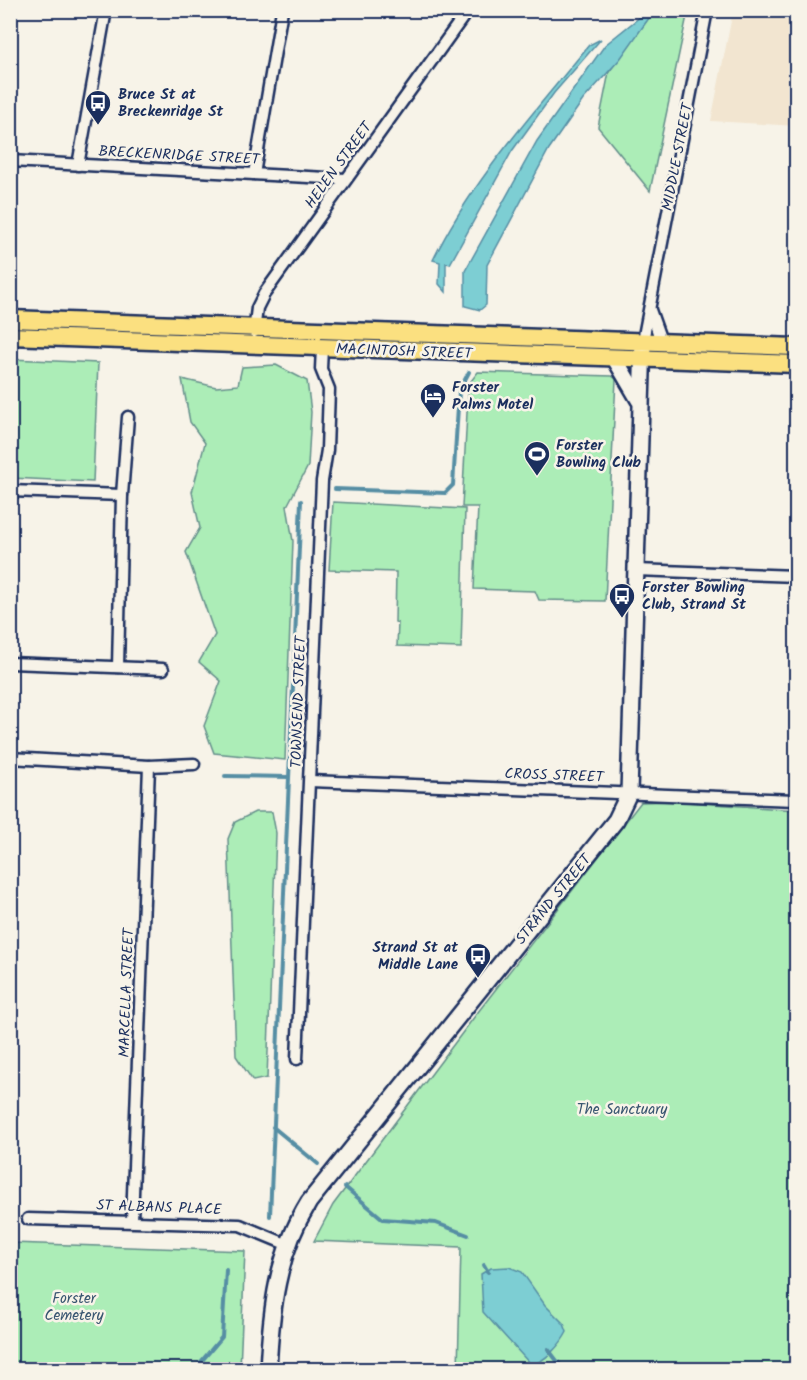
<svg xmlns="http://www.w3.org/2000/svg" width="807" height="1380" font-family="Kalam,sans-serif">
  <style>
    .built { fill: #f2e5d0 }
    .green { fill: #acedb7; stroke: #648e8a; stroke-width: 1.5 }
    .water { fill: #7dced3; stroke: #568ea4; stroke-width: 1.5 }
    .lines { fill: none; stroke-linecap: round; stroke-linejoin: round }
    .stream { stroke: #568ea4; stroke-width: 4 }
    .street-casing { stroke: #1b2f5e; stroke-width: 15 }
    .secondary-casing { stroke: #1b2f5e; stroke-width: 20 }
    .primary-casing { stroke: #1b2f5e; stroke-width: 21 }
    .street { stroke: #f7f3e8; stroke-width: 10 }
    .secondary { stroke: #f7f3e8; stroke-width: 15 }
    .primary { stroke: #fbe080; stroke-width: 16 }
    .labels { text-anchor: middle; stroke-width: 5; stroke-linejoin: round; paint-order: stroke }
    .poi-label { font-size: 15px; font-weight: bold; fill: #1b2f5e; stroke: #f7f3e8; text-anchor: start }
    .street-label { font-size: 15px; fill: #1b2f5e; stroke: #f7f3e8 }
    .park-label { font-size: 15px; fill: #385570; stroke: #f7f3e8 }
  </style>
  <rect width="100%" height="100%" fill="#f7f3e8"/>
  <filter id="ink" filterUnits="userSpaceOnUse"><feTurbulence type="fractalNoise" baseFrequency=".0167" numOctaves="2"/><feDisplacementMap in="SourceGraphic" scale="12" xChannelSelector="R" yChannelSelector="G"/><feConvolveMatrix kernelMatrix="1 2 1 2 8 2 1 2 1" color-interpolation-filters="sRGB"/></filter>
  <g filter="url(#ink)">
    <polygon class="built" points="733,11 796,11 796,126 711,121"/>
    <g class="green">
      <polygon points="654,11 688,11 650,191 598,127 609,72"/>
      <polygon points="11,359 98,363 93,482 11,478"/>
      <polygon points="276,365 307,381 311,412 308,466 287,506 293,541 285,760 214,753 204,726 221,681 199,662 215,635 186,552 200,528 192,492 205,443 190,422 182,379 216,387 238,385 242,367"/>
      <polygon points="478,372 612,376 616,379 605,601 539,600 535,591 474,589 478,507 462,507 468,394 471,381"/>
      <polygon points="333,502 465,509 461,648 397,646 398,623 395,622 396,572 329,570"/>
      <polygon points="672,801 796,810 796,1369 458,1369 461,1247 314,1241 333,1205 478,1012 641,802"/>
      <polygon points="255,812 272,812 276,833 267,1078 253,1081 236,1056 228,839 235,822"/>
      <polygon points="11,1243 245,1251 240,1369 11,1369"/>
    </g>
    <g class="water">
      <polygon points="643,11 654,11 620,59 583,100 549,149 487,265 486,305 480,310 465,306 465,271 537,141 605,45 641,16"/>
      <path d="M601 39 554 93 512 151 450 264 446 263V292L439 284 440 262 433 260C472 180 533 114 589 45Z"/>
      <path d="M509 1267 522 1272 545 1305 564 1324 567 1332C561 1344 545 1362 531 1365L483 1312 481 1274 491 1268Z"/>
    </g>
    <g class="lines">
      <g class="stream">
        <polyline points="335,489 445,493 453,485 459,391 469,372"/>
        <polyline points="225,776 288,777"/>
        <polyline points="273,1127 318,1164"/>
        <polyline points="345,1187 383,1219 436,1223 468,1235"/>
        <polyline points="270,1216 301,501"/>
        <polyline points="484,1265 488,1272"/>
        <polyline points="548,1349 564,1370"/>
        <polyline points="194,1370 222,1337 226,1270"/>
      </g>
      <g class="street-casing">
        <g id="street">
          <polyline points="10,161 346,179"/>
          <polyline points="78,165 106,10"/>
          <polyline points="254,174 282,10"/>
          <polyline points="650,310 661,341"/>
          <polyline points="254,332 257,308 264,294 468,10"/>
          <polyline points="643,341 707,10"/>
          <polyline points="10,491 122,495"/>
          <polyline points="636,570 796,576"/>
          <polyline points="10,663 163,669"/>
          <polyline points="118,667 122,495 128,417"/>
          <polyline points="10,758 149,766 194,764"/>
          <polyline points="310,781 796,800"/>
          <polyline points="297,1059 322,481 327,450 329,389 321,369 322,348"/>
          <polyline points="28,1219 240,1225 286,1244"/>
          <polyline points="132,1221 149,766"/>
        </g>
      </g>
      <g class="secondary-casing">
        <g id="secondary">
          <polyline points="615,359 639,400"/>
          <path d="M268 1370C271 1309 277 1254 309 1202L616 820 629 793 643 341"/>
        </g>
      </g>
      <g class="primary-casing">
        <g id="primary">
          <polyline points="10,319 796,347"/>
          <polyline points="10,336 796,364"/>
        </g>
      </g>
      <use href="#street" class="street"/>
      <use href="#secondary" class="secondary"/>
      <use href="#primary" class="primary"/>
    </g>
  </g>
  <defs>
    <g id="bus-pin" transform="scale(1.35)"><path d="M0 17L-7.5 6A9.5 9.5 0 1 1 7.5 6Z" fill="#1b2f5e" stroke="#f7f3e8"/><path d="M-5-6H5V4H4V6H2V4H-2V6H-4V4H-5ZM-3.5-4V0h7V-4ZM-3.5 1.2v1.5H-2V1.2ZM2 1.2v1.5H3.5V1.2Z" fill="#fff"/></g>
    <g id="hotel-pin" transform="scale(1.35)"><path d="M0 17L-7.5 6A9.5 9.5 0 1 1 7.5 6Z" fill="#1b2f5e" stroke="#f7f3e8"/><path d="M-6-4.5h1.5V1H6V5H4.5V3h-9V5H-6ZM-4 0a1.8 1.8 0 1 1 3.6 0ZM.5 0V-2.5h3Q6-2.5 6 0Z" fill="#fff"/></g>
    <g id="stadium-pin" transform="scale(1.35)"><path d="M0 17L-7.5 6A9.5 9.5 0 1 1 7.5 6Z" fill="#1b2f5e" stroke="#f7f3e8"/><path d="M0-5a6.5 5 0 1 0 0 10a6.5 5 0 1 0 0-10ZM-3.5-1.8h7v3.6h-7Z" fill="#fff"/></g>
  </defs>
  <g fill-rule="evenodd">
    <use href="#bus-pin" x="98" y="103"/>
    <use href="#hotel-pin" x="433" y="396"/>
    <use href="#stadium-pin" x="537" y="454"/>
    <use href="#bus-pin" x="622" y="596"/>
    <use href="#bus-pin" x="478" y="956"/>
  </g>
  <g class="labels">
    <g class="poi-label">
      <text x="118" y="99">Bruce St at<tspan x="118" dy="17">Breckenridge St</tspan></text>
      <text x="452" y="392">Forster<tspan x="452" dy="17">Palms Motel</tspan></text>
      <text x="556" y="450">Forster<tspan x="556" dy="17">Bowling Club</tspan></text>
      <text x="642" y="592">Forster Bowling<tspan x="642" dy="17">Club, Strand St</tspan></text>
      <text x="458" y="952" text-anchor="end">Strand St at<tspan x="458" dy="17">Middle Lane</tspan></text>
    </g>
    <g class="street-label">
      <text transform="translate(179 155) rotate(3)" y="5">BRECKENRIDGE STREET</text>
      <text transform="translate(677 157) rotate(-79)" y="5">MIDDLE STREET</text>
      <text transform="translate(338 165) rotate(-54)" y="5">HELEN STREET</text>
      <text transform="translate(404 351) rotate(2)" y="5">MACINTOSH STREET</text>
      <text transform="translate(298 702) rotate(-88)" y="5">TOWNSEND STREET</text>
      <text transform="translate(554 775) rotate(2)" y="5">CROSS STREET</text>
      <text transform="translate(553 899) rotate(-51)" y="5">STRAND STREET</text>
      <text transform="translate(126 993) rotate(-88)" y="5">MARCELLA STREET</text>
      <text transform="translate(159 1207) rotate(2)" y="5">ST ALBANS PLACE</text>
    </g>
    <g class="park-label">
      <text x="622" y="1114">The Sanctuary</text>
      <text x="74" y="1303">Forster<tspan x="74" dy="17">Cemetery</tspan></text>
    </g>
  </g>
  <rect width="807" height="1380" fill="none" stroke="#f7f3e8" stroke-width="36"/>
  <rect x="18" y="18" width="771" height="1344" fill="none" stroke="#1b2f5e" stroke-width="2" filter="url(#ink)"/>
</svg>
